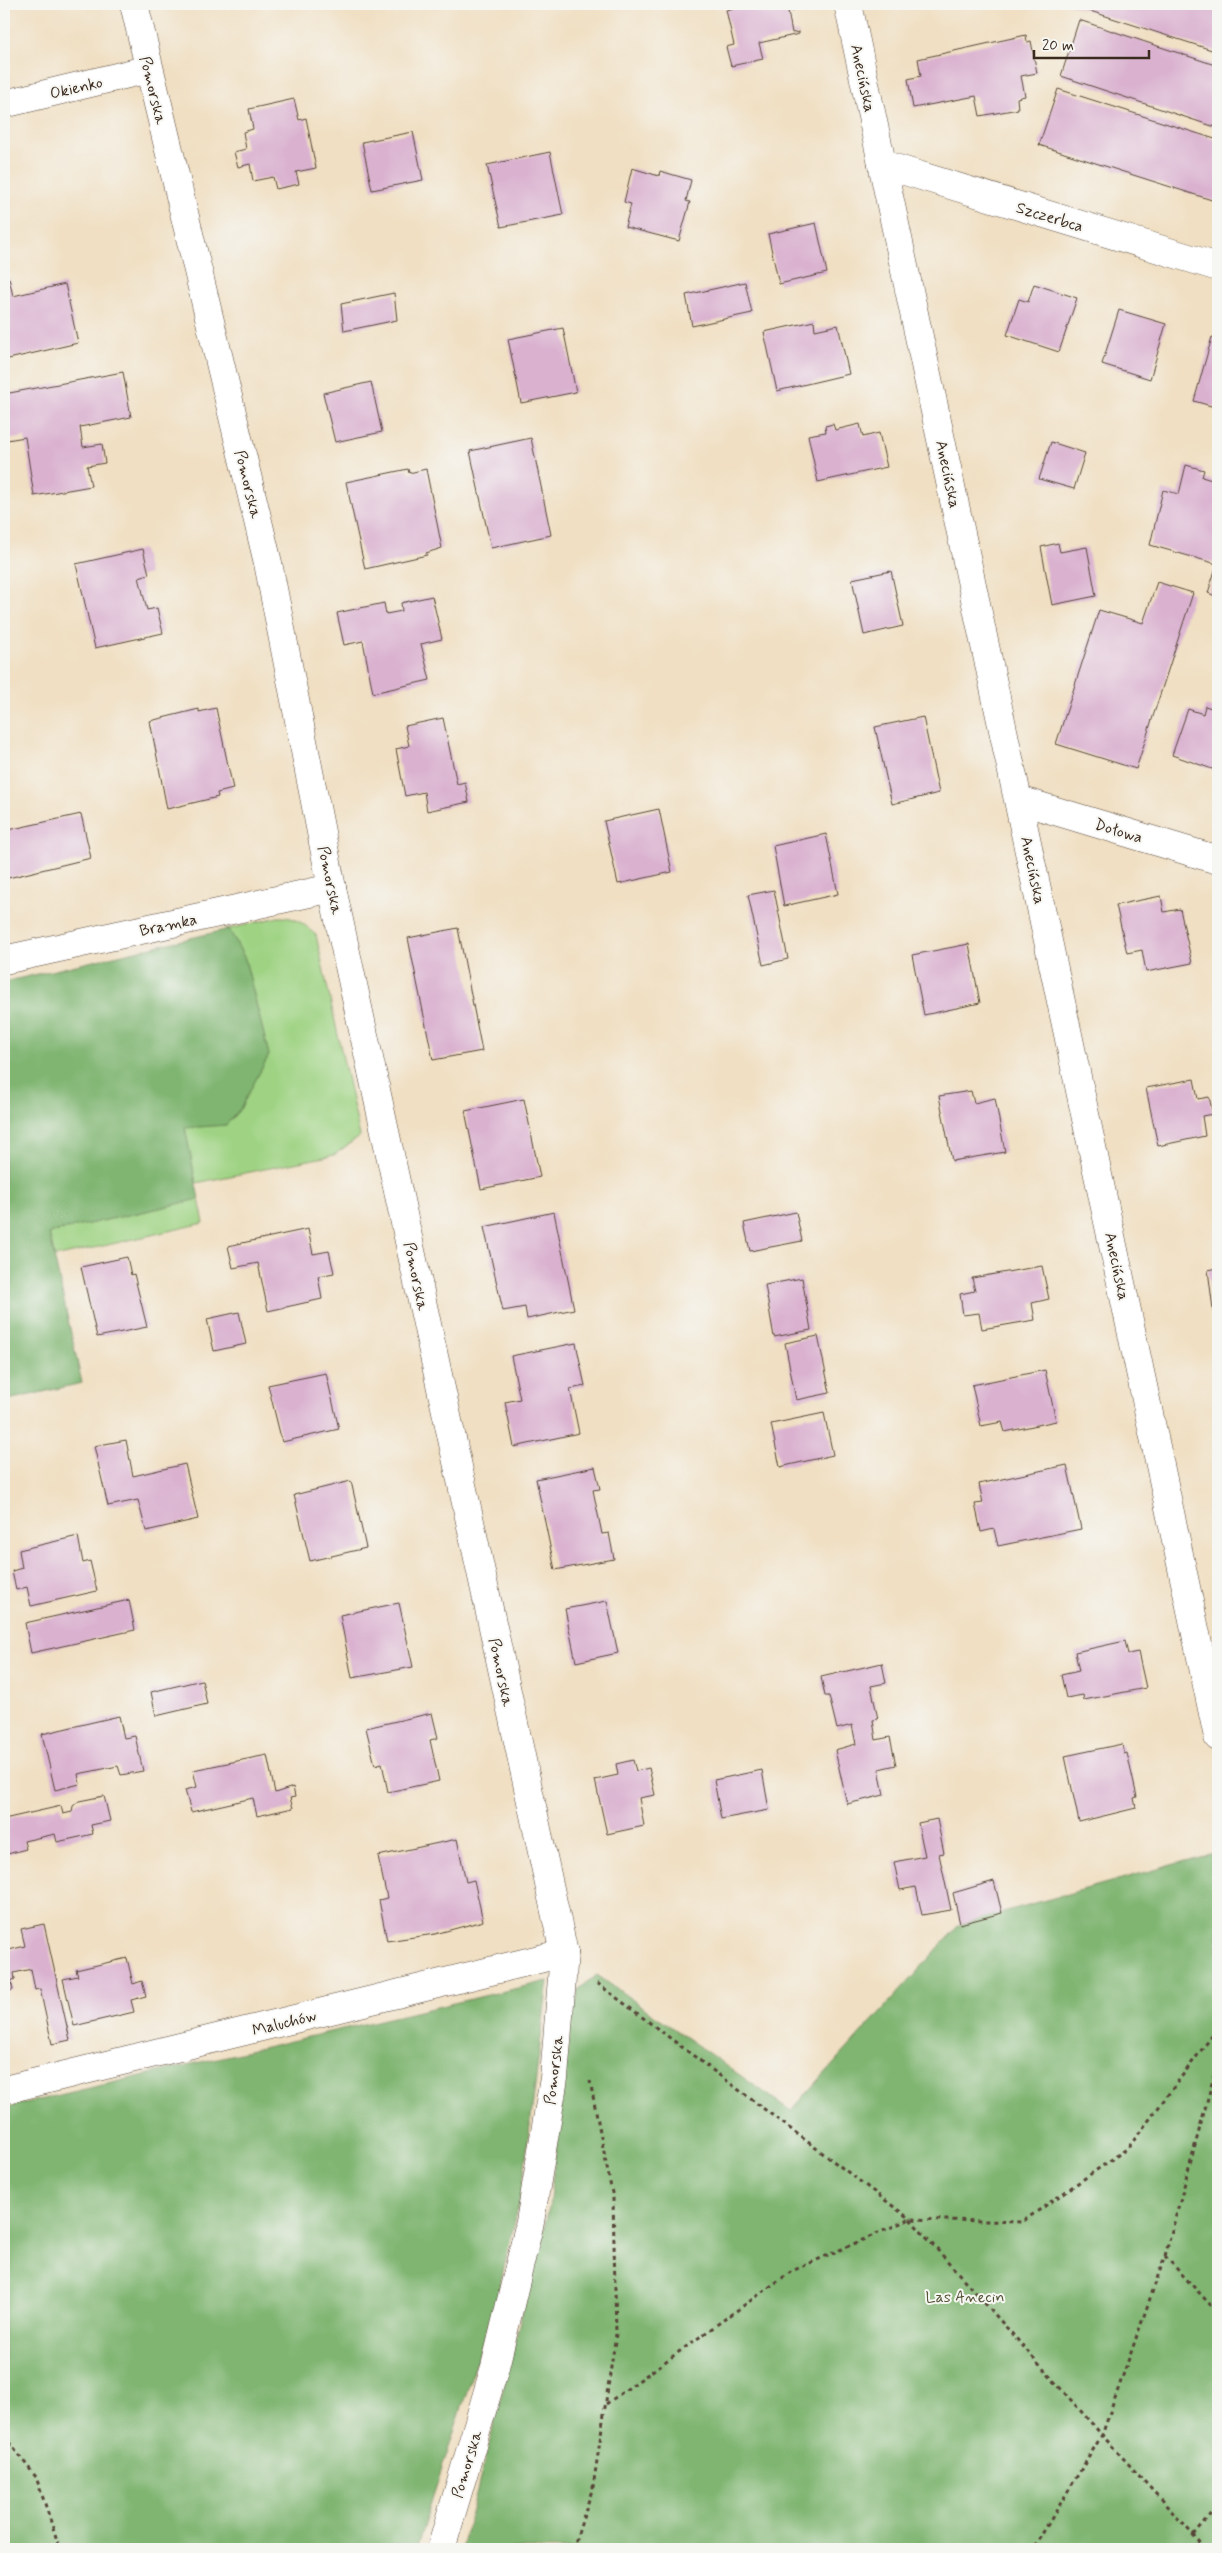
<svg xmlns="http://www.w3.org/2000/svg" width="1222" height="2553" font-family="Mynerve,sans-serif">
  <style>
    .green { fill: #9fd383; stroke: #6d7e50 }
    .forest { fill: #7fb571; stroke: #5d7048 }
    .building { fill: #dab2d0 }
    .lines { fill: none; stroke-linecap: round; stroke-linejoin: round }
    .street-casing { stroke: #564537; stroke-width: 29 }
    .path { stroke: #564537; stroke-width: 3; stroke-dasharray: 4 4; stroke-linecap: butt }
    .street { stroke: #fff; stroke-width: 28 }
    .labels { text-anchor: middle; stroke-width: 4; stroke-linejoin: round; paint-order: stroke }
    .street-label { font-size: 16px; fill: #3b2a1e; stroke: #f6f6f2 }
    .park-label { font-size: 16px; fill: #545437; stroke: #f6f6f2 }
  </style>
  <rect width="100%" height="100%" fill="#f6f6f2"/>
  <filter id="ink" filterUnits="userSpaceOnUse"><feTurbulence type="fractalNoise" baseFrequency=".02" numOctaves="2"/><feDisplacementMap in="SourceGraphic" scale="10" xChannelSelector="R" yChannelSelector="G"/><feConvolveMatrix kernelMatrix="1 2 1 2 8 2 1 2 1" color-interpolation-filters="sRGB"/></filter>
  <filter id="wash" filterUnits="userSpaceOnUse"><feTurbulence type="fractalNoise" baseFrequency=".0096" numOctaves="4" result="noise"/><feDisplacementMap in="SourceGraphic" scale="20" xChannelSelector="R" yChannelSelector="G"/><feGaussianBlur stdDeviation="1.12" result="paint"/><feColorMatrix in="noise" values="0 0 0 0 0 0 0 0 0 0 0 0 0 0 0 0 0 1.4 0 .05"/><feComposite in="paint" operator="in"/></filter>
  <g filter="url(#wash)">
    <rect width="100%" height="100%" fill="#f0dfc2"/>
    <g class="green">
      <path d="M278 917C296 916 304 924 316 935L360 1136 334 1155 196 1183 185 1127 226 1125 240 1109 269 1055 245 959 229 929Z"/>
      <polygon points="199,1199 204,1223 55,1257 49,1233"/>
    </g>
    <g class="forest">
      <polygon points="229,929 245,959 269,1055 240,1109 226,1125 185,1128 199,1199 49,1233 82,1383 4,1401 4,982"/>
      <polygon points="1218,1852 1218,2549 462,2549 549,2208 570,2027 579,1989 597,1975 791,2111 960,1924"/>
      <polygon points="548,1981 522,2190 497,2298 416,2549 4,2549 4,2108"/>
    </g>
    <g id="blocks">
      <g class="building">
        <polygon points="749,4 793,4 794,10 788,11 792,33 799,32 799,34 759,43 763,59 731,66 726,47 734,45 726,10"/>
        <polygon points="1069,4 1218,4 1218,52 1087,10"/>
        <polygon points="1079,20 1218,66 1218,128 1061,76"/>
        <polygon points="1026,35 1027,42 1031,41 1037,73 1021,76 1025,96 1017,98 1018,109 980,116 976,96 913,108 908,79 921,76 918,59"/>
        <polygon points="1058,89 1218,140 1218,202 1039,145"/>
        <polygon points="294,99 299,120 306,118 316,168 296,172 299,184 276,189 273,177 253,181 250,164 238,167 234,152 246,149 243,132 253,129 249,109"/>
        <polygon points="413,132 423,180 372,190 362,142"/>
        <polygon points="550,152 563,215 501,227 487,165"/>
        <polygon points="632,168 659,176 660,171 691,180 686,201 690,202 679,241 625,227 631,204 624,202"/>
        <polygon points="816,223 827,273 779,284 768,234"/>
        <polygon points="9,278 13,296 65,284 78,343 4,360 4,280"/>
        <polygon points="745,282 752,313 692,326 686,295"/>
        <polygon points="1034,284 1077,298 1059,352 1007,335 1019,299 1028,302"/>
        <polygon points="394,293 397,320 344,331 341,304"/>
        <polygon points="1119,310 1166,324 1150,379 1102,364"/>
        <polygon points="814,321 815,330 838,325 849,374 777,391 764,332"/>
        <polygon points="563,328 576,392 521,403 508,339"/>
        <polygon points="1212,337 1218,339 1218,408 1194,401"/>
        <polygon points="123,372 131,417 80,427 83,447 102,444 105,463 87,466 91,486 34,496 25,437 7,440 4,423 4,394"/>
        <polygon points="371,382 382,432 335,442 323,393"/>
        <polygon points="833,424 835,430 860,424 863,437 879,433 887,467 818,482 808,435 826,432 825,426"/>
        <polygon points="531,438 551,535 491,548 470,451"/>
        <polygon points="1051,442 1085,453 1074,489 1039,479"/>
        <polygon points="1186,465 1204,470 1202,477 1218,482 1218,597 1208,593 1217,564 1150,545 1163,490 1179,494"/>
        <polygon points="408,469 409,473 426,469 442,548 426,553 427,555 365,569 346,482"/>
        <polygon points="1058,543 1060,552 1087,547 1096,596 1052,605 1041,547"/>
        <polygon points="143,549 149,574 139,577 147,610 157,608 163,633 95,648 76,564"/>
        <polygon points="891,571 903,626 864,635 852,579"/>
        <polygon points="1157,582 1193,593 1136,769 1056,744 1099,610 1143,623"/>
        <polygon points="432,596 442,639 421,644 430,680 373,693 363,641 344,645 337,613 384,603 386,614 402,611 401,603"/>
        <polygon points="1205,706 1218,710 1216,719 1218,719 1218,771 1172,755 1188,709 1203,714"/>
        <polygon points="216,708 233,789 217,793 218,797 167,809 150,721 199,709 199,712"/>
        <polygon points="923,717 939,793 892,804 875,727"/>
        <polygon points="443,718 457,784 465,782 469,802 427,811 424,792 405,796 396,749 409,746 405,726"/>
        <polygon points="659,809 672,872 618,884 604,821"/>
        <polygon points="81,814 91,858 4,879 4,831"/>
        <polygon points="826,834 838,894 784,906 773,846"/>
        <polygon points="774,890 788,959 763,965 748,895"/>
        <polygon points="1161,896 1164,912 1180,909 1192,963 1146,972 1142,950 1127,953 1116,905"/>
        <polygon points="458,928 482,1051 433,1060 408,938"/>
        <polygon points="969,944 980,1003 924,1015 912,955"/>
        <polygon points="1194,1079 1198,1099 1209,1097 1213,1114 1202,1116 1205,1136 1158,1146 1146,1088"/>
        <polygon points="971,1091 974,1103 995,1098 1005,1152 952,1161 939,1096"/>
        <polygon points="524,1099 540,1177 481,1189 465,1111"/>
        <polygon points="554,1212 574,1309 527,1319 525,1307 503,1311 484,1227"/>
        <polygon points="796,1212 802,1241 750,1251 744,1223"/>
        <polygon points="308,1229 313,1254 329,1251 334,1273 318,1276 322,1299 268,1311 258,1263 233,1268 228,1246"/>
        <polygon points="127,1257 131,1275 134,1274 147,1327 97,1337 81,1267"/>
        <polygon points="1042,1266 1049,1299 1032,1303 1035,1320 982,1329 979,1313 963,1315 960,1294 975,1291 972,1278"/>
        <polygon points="1218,1268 1218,1324 1215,1325 1208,1270"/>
        <polygon points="802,1278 811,1330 774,1337 765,1285"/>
        <polygon points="239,1312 246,1344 214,1351 207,1319"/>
        <polygon points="818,1336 830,1393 796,1400 785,1343"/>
        <polygon points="576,1343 585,1386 570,1389 579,1433 514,1447 505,1402 520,1399 511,1356"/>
        <polygon points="1045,1370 1056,1421 1005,1432 1002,1422 981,1426 972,1385"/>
        <polygon points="326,1373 339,1429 282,1442 268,1385"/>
        <polygon points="824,1413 833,1455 780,1467 771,1424"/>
        <polygon points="126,1440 133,1476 185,1464 198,1519 146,1531 138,1500 108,1506 94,1446"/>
        <polygon points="1067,1465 1081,1529 998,1546 994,1529 981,1532 975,1504 983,1503 979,1484"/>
        <polygon points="595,1467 600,1489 593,1490 602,1534 609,1533 614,1559 555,1570 536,1479"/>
        <polygon points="351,1481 366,1548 310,1561 294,1495"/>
        <polygon points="78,1536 83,1563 90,1561 97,1591 31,1606 27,1587 16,1590 12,1571 22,1568 19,1550"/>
        <polygon points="129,1600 135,1630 31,1653 25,1623"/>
        <polygon points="607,1601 618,1653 576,1662 565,1609"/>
        <polygon points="399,1603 413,1667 352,1678 340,1615"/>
        <polygon points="1125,1641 1128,1654 1138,1652 1146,1688 1084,1700 1083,1695 1066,1698 1061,1675 1079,1671 1075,1652"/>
        <polygon points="882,1663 886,1683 871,1686 878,1719 873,1720 876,1740 890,1737 896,1765 879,1769 884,1795 847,1804 835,1750 856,1744 852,1725 837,1729 829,1696 825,1696 821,1677"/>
        <polygon points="202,1680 207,1704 156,1716 151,1692"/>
        <polygon points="432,1713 438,1738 430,1740 439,1781 388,1792 382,1763 375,1765 366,1728"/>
        <polygon points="119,1716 124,1738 135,1736 143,1771 121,1775 118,1766 78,1774 80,1784 55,1790 42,1734"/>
        <polygon points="1122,1744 1124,1754 1127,1753 1137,1797 1134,1798 1136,1808 1079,1822 1065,1756"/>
        <polygon points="267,1755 275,1793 293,1787 295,1797 290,1798 293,1808 257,1816 253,1798 191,1812 185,1790 197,1787 193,1770"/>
        <polygon points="633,1760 636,1771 649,1768 655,1795 639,1798 644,1826 607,1834 595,1780 618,1775 616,1764"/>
        <polygon points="762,1770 769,1810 721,1819 714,1780"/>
        <polygon points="104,1796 110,1821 91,1825 93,1834 57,1842 55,1834 24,1841 26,1849 4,1855 4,1828 6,1828 4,1819 61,1806 63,1814 72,1812 73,1806 79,1801"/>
        <polygon points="937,1819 944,1853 939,1854 951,1910 922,1915 916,1887 900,1890 894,1862 925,1856 918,1823"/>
        <polygon points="457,1839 466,1882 474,1880 483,1921 435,1934 387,1941 379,1900 387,1898 378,1856"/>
        <polygon points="994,1881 1002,1913 960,1924 953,1893"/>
        <polygon points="44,1924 70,2040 52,2044 40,1989 35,1990 31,1969 14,1973 15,1979 11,1981 13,1990 4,1992 4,1942 6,1942 9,1950 25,1946 21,1929"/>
        <polygon points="127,1958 133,1984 142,1981 146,1996 131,2000 134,2012 74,2026 63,1979 78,1976 76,1970"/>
      </g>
    </g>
  </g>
  <g filter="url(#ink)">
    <use href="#blocks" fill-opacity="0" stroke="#564537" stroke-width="1"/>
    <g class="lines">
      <g class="street-casing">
        <g id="street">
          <polyline points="134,4 268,563 332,888 564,1953 554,2078 530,2222 495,2367 441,2549"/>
          <polyline points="848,4 1218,1737"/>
          <polyline points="4,104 149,69"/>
          <polyline points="882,164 1218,267"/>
          <polyline points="1019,800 1218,860"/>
          <polyline points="4,960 332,888"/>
          <polyline points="4,2090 564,1953"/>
        </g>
      </g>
      <g class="path">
        <polyline points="597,1983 910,2219 1102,2435 1033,2549"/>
        <polyline points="1165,2256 1218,2313"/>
        <polyline points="606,2404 792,2271 910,2219 1022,2222 1128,2148 1218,2028"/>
        <polyline points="4,2436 36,2477 60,2549"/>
        <polyline points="1193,2535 1218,2505"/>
        <polyline points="573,2549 593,2487 616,2334 613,2198 590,2081"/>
        <polyline points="1206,2549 1102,2435 1165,2256 1218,2061"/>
      </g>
      <use href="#street" class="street"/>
    </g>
  </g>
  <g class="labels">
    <g class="street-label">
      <text transform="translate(864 78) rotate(78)" y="6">Anecińska</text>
      <text transform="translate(76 87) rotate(-13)" y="6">Okienko</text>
      <text transform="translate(154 90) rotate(76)" y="6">Pomorska</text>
      <text transform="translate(1050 216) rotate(17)" y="6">Szczerbca</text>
      <text transform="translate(949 474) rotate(78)" y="6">Anecińska</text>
      <text transform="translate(249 484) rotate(76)" y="6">Pomorska</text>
      <text transform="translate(1119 830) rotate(17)" y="6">Dołowa</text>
      <text transform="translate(1034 870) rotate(78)" y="6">Anecińska</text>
      <text transform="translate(331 880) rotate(78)" y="6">Pomorska</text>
      <text transform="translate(168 924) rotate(-12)" y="6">Bramka</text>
      <text transform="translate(1118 1266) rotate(78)" y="6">Anecińska</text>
      <text transform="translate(417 1276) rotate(78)" y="6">Pomorska</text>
      <text transform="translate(502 1672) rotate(78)" y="6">Pomorska</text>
      <text transform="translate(284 2022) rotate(-14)" y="6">Maluchów</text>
      <text transform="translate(553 2070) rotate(-83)" y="6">Pomorska</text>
      <text transform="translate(466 2464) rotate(-73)" y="6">Pomorska</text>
    </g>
    <g class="park-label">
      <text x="965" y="2302">Las Anecin</text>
    </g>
  </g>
  <rect width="1222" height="2553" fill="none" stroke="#f6f6f2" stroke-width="20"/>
  <path d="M1034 50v8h115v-8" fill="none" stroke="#3b2a1e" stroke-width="2.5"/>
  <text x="1042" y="50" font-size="15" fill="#3b2a1e" stroke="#f6f6f2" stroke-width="4" paint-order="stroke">20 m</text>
</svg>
